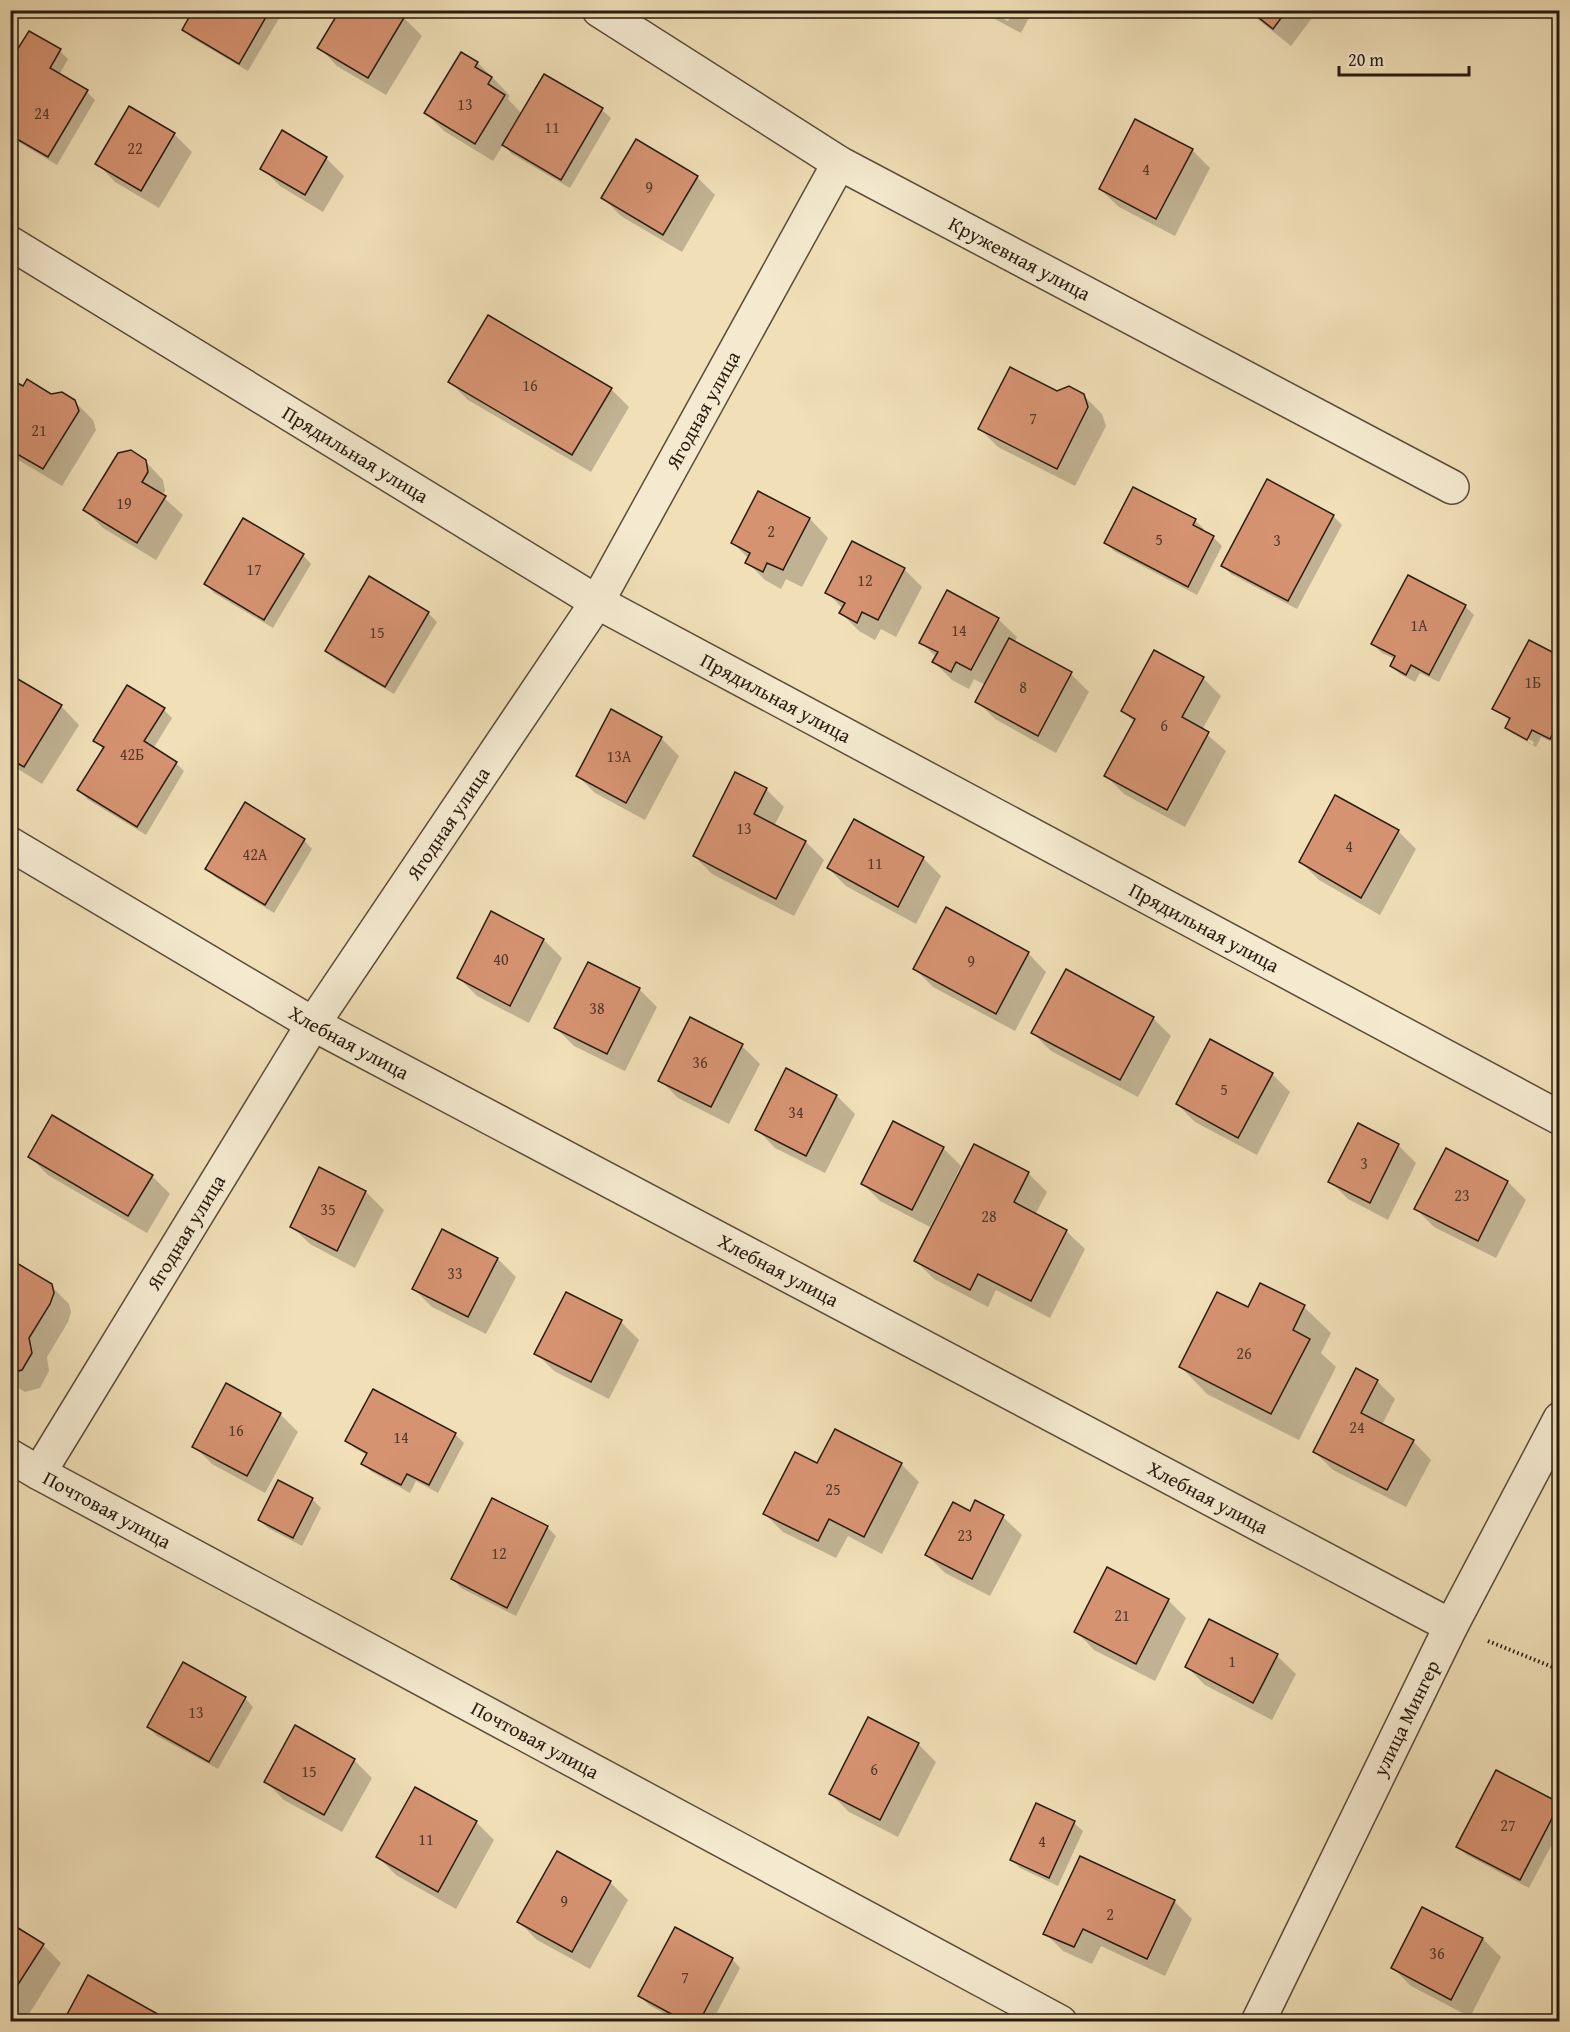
<svg xmlns="http://www.w3.org/2000/svg" width="1570" height="2032" font-family="'Gentium Book Plus',serif">
  <style>
    .shadow { fill: #0003; fill-rule: evenodd }
    .building { fill: #d69372; stroke: #291b0e; stroke-width: 1.5 }
    .lines { fill: none; stroke-linecap: round; stroke-linejoin: round }
    .street-casing { stroke: #5b4c38; stroke-width: 36 }
    .path { stroke: #291b0e; stroke-width: 4; stroke-dasharray: 1.5 3; stroke-linecap: butt }
    .street { stroke: #f5ead0; stroke-width: 33 }
    .labels { text-anchor: middle; stroke-width: 4.5; stroke-linejoin: round; paint-order: stroke }
    .number-label { font-size: 16px; fill: #543927 }
    .street-label { font-size: 20px; fill: #291b0e; stroke: #f5ead0 }
  </style>
  <rect width="100%" height="100%" fill="#f0dfb7"/>
  <filter id="stains"><feTurbulence type="fractalNoise" baseFrequency=".00333" numOctaves="4"/><feColorMatrix values="0 0 0 0 .2 0 0 0 0 .09 0 0 0 0 .02 0 0 0 .5 -.17"/></filter>
  <radialGradient id="worn" r=".72"><stop offset=".6" stop-color="#630" stop-opacity="0"/><stop offset="1" stop-color="#630" stop-opacity=".3"/></radialGradient>
  <g class="shadow">
    <polygon points="148,10 160,10 157,16"/>
    <polygon points="195,10 284,10 248,71 192,38 184,30"/>
    <polygon points="978,10 988,10 1008,21 1010,18 995,10 1033,10 1021,33"/>
    <polygon points="1246,10 1318,10 1291,46"/>
    <polygon points="404,18 422,36 386,95 337,66 319,47"/>
    <polygon points="60,51 68,59 59,75 87,92 95,100 57,165 10,137 10,64"/>
    <polygon points="462,54 478,63 496,81 510,96 508,99 522,114 545,76 602,110 611,118 570,188 512,154 503,145 493,161 444,131 426,113"/>
    <polygon points="174,134 192,152 159,208 115,182 97,163"/>
    <polygon points="636,141 697,177 715,195 682,252 621,216 603,198"/>
    <polygon points="1192,150 1210,168 1175,236 1119,207 1100,189"/>
    <polygon points="326,158 344,176 323,212 280,186 262,168"/>
    <polygon points="10,380 23,388 74,401 93,420 96,430 62,486 10,455"/>
    <polygon points="450,382 611,389 629,407 591,472 468,400"/>
    <polygon points="1057,393 1083,395 1102,414 1106,426 1075,486 998,447 980,429"/>
    <polygon points="145,461 163,480 165,491 162,496 183,515 156,560 103,528 85,510"/>
    <polygon points="759,493 810,519 828,538 802,587 786,579 781,589 765,580 747,562 749,559 733,543"/>
    <polygon points="1333,516 1342,525 1297,609 1231,574 1222,565"/>
    <polygon points="1195,520 1204,529 1202,532 1213,537 1222,546 1197,595 1114,551 1106,543"/>
    <polygon points="853,543 904,569 922,587 896,637 881,629 875,640 859,631 841,613 843,609 827,592"/>
    <polygon points="303,555 311,564 273,628 214,593 206,584"/>
    <polygon points="948,592 998,619 1017,637 1014,643 1071,674 1089,692 1056,753 995,719 977,701 985,685 974,679 969,689 952,680 934,662 937,658 921,642"/>
    <polygon points="1465,606 1474,615 1439,682 1420,673 1415,682 1400,674 1392,666 1395,659 1382,653 1373,644"/>
    <polygon points="428,613 437,622 394,694 336,660 327,651"/>
    <path d="M1560 658V746L1541 737 1536 747 1516 736 1507 728 1510 721 1494 708ZM1515 732 1534 742 1533 745 1515 735Z"/>
    <polygon points="12,677 61,706 79,725 42,784 18,769 10,762"/>
    <polygon points="1203,678 1221,696 1202,730 1226,751 1185,827 1124,794 1106,776 1135,723 1123,711"/>
    <polygon points="164,710 172,718 153,749 176,763 184,771 146,835 87,799 79,790 104,750 95,740"/>
    <polygon points="661,738 679,756 645,820 595,793 577,775"/>
    <polygon points="766,789 784,807 774,826 806,842 824,860 794,916 712,874 694,856"/>
    <polygon points="1398,831 1416,849 1380,915 1319,880 1301,862"/>
    <polygon points="304,840 312,849 274,913 215,877 207,869"/>
    <polygon points="923,858 941,876 916,924 846,886 828,868"/>
    <polygon points="492,913 544,940 562,958 529,1023 477,996 459,978"/>
    <polygon points="1028,953 1046,972 1015,1031 933,987 915,969"/>
    <polygon points="639,989 657,1007 625,1071 574,1046 556,1028"/>
    <polygon points="1153,1018 1171,1036 1138,1097 1051,1051 1033,1033"/>
    <polygon points="742,1046 760,1064 729,1124 678,1098 660,1080"/>
    <polygon points="787,1070 837,1096 855,1114 825,1173 775,1148 757,1129"/>
    <polygon points="1272,1074 1290,1092 1257,1155 1195,1122 1177,1104"/>
    <polygon points="10,1104 16,1109 10,1120"/>
    <polygon points="1398,1145 1416,1163 1388,1220 1348,1199 1330,1181"/>
    <polygon points="974,1146 1029,1174 1047,1192 1035,1215 1066,1231 1085,1249 1050,1318 996,1290 988,1307 934,1279 916,1261"/>
    <polygon points="943,1148 961,1166 930,1227 880,1201 862,1183"/>
    <polygon points="30,1157 152,1176 170,1194 147,1233 48,1175"/>
    <polygon points="320,1169 366,1192 384,1210 355,1268 310,1244 291,1226"/>
    <polygon points="1508,1182 1526,1200 1496,1258 1434,1227 1416,1209"/>
    <polygon points="443,1231 498,1259 516,1277 486,1334 432,1307 414,1289"/>
    <polygon points="10,1261 51,1286 69,1304 71,1312 68,1322 47,1357 49,1371 40,1388 25,1392 10,1383"/>
    <polygon points="1304,1307 1331,1333 1321,1353 1336,1367 1299,1440 1207,1394 1181,1367 1248,1309"/>
    <polygon points="621,1322 639,1340 609,1399 554,1371 536,1353"/>
    <polygon points="1377,1381 1395,1399 1382,1425 1413,1441 1431,1460 1406,1507 1333,1470 1315,1452"/>
    <polygon points="280,1414 298,1432 265,1493 212,1464 194,1446"/>
    <polygon points="455,1434 464,1443 438,1493 416,1481 410,1493 372,1472 363,1464 367,1455 356,1449 347,1441"/>
    <polygon points="901,1464 919,1482 882,1554 848,1536 836,1558 783,1532 765,1514 817,1465"/>
    <polygon points="312,1499 321,1508 302,1546 268,1528 259,1520"/>
    <polygon points="976,1502 1003,1517 1022,1535 990,1596 945,1573 927,1555 970,1513"/>
    <polygon points="547,1527 556,1536 516,1616 461,1588 453,1579"/>
    <polygon points="1168,1600 1186,1618 1155,1681 1094,1650 1076,1631"/>
    <polygon points="1210,1621 1277,1656 1296,1674 1272,1720 1205,1685 1187,1667"/>
    <polygon points="245,1698 253,1707 218,1769 157,1736 148,1727"/>
    <polygon points="295,1727 354,1760 372,1778 342,1832 284,1800 266,1782"/>
    <polygon points="918,1744 936,1762 898,1837 849,1812 831,1794"/>
    <polygon points="1559,1804 1560,1829 1529,1888 1467,1855 1458,1847"/>
    <polygon points="476,1822 494,1840 456,1909 396,1875 378,1857"/>
    <polygon points="1074,1823 1083,1831 1058,1886 1020,1868 1012,1860"/>
    <polygon points="610,1882 628,1900 590,1969 537,1940 519,1922"/>
    <polygon points="1174,1901 1192,1919 1165,1976 1101,1946 1092,1964 1063,1951 1045,1933"/>
    <polygon points="1423,1909 1483,1939 1501,1957 1470,2017 1411,1986 1393,1968"/>
    <polygon points="10,1925 43,1945 61,1963 24,2022 10,2022"/>
    <polygon points="732,1959 740,1968 712,2022 680,2022 649,2005 640,1996"/>
  </g>
  <g class="building">
    <polygon points="193,10 270,10 239,64 182,30"/>
    <polygon points="340,10 395,10 405,16 368,78 317,48"/>
    <polygon points="1249,10 1287,10 1273,29"/>
    <polygon points="29,31 61,49 50,68 88,90 48,157 10,135 10,61"/>
    <polygon points="461,52 478,62 475,67 492,77 488,84 505,95 475,144 424,113"/>
    <polygon points="544,74 603,108 561,180 502,145"/>
    <polygon points="129,106 175,133 141,191 95,164"/>
    <polygon points="1135,119 1193,149 1156,219 1099,189"/>
    <polygon points="282,130 327,157 305,195 260,169"/>
    <polygon points="636,139 698,176 663,235 601,198"/>
    <polygon points="488,315 612,388 572,455 448,382"/>
    <polygon points="1010,367 1057,391 1069,386 1084,394 1088,407 1057,469 978,429"/>
    <polygon points="10,379 23,386 27,379 51,394 62,392 75,400 79,411 43,469 10,450"/>
    <polygon points="131,450 146,460 148,472 142,482 166,496 137,543 83,510 118,453"/>
    <polygon points="1267,479 1334,515 1288,601 1221,566"/>
    <polygon points="1133,487 1196,519 1193,525 1214,536 1188,587 1104,543"/>
    <polygon points="758,491 810,518 783,570 767,563 763,572 745,563 750,553 731,543"/>
    <polygon points="243,518 304,554 264,620 204,584"/>
    <polygon points="852,541 905,568 878,620 862,612 857,623 839,613 845,603 825,593"/>
    <polygon points="1408,575 1466,605 1429,675 1411,665 1406,675 1390,666 1395,656 1371,644"/>
    <polygon points="369,576 429,612 385,687 325,651"/>
    <polygon points="947,590 999,618 971,670 956,662 951,672 932,662 938,652 919,643"/>
    <polygon points="1009,638 1072,672 1038,736 975,702"/>
    <polygon points="1529,640 1560,656 1560,721 1550,739 1532,730 1527,740 1505,728 1510,718 1492,709"/>
    <polygon points="1154,650 1204,677 1182,717 1209,732 1167,810 1104,776 1135,719 1121,711"/>
    <polygon points="11,675 62,705 24,767 10,759"/>
    <polygon points="127,685 165,708 144,741 177,762 137,827 77,790 104,747 93,741"/>
    <polygon points="611,709 662,737 626,803 576,776"/>
    <polygon points="735,772 767,788 754,814 806,841 776,899 693,856"/>
    <polygon points="1335,795 1399,830 1361,898 1299,862"/>
    <polygon points="245,802 305,839 265,905 205,869"/>
    <polygon points="854,819 924,857 898,907 827,868"/>
    <polygon points="946,907 1029,952 996,1014 913,969"/>
    <polygon points="491,911 544,939 510,1006 457,978"/>
    <polygon points="588,962 640,988 607,1054 554,1028"/>
    <polygon points="1066,969 1154,1017 1120,1080 1031,1033"/>
    <polygon points="690,1017 743,1044 711,1107 658,1081"/>
    <polygon points="1210,1039 1273,1073 1238,1138 1176,1104"/>
    <polygon points="786,1068 837,1095 806,1156 755,1130"/>
    <polygon points="52,1115 153,1175 128,1216 28,1157"/>
    <polygon points="893,1121 944,1147 912,1210 861,1184"/>
    <polygon points="1358,1123 1399,1144 1370,1203 1328,1182"/>
    <polygon points="974,1144 1029,1172 1014,1202 1067,1230 1031,1301 978,1274 970,1290 914,1261"/>
    <polygon points="1446,1148 1508,1181 1478,1241 1414,1209"/>
    <polygon points="319,1167 366,1191 337,1251 290,1227"/>
    <polygon points="442,1229 498,1258 468,1317 412,1289"/>
    <polygon points="10,1259 52,1284 54,1293 50,1304 29,1338 32,1353 22,1370 10,1373"/>
    <polygon points="1260,1283 1305,1305 1293,1330 1310,1339 1271,1414 1179,1367 1217,1292 1248,1307"/>
    <polygon points="566,1292 622,1320 591,1382 534,1354"/>
    <polygon points="1356,1368 1378,1380 1361,1413 1414,1440 1387,1490 1313,1452"/>
    <polygon points="226,1383 281,1413 247,1476 192,1447"/>
    <polygon points="373,1389 456,1433 429,1485 407,1474 401,1485 361,1464 367,1453 345,1441"/>
    <polygon points="835,1429 902,1463 864,1537 829,1519 818,1541 763,1514 795,1452 817,1463"/>
    <polygon points="278,1480 313,1498 293,1538 258,1520"/>
    <polygon points="492,1498 548,1526 507,1608 451,1579"/>
    <polygon points="975,1500 1004,1515 972,1579 925,1555 953,1502 970,1511"/>
    <polygon points="1107,1567 1169,1599 1136,1664 1074,1632"/>
    <polygon points="1209,1619 1278,1654 1253,1703 1185,1667"/>
    <polygon points="183,1662 246,1697 209,1762 147,1727"/>
    <polygon points="868,1717 919,1743 880,1820 829,1794"/>
    <polygon points="295,1725 355,1759 324,1815 264,1782"/>
    <polygon points="1496,1770 1560,1803 1520,1880 1456,1847"/>
    <polygon points="415,1787 477,1821 438,1892 376,1857"/>
    <polygon points="1036,1803 1075,1821 1049,1878 1010,1860"/>
    <polygon points="557,1851 611,1881 572,1952 517,1922"/>
    <polygon points="1080,1856 1175,1900 1147,1959 1083,1929 1074,1947 1043,1934"/>
    <polygon points="1422,1907 1483,1938 1451,2000 1391,1968"/>
    <polygon points="10,1923 44,1944 10,1997"/>
    <polygon points="675,1927 733,1958 699,2022 686,2022 638,1996"/>
    <polygon points="88,1975 172,2022 63,2022"/>
  </g>
  <g class="lines">
    <g class="street-casing">
      <g id="street">
        <path id="s1" d="M599 10 839 163 1452 487"/>
        <path id="s2" d="M10 243 597 602 1560 1118"/>
        <path id="s3" d="M10 844 313 1024 1451 1626"/>
        <path id="s4" d="M10 1456 39 1473 1060 2022"/>
        <path id="s5" d="M39 1473 313 1024 597 602 839 163"/>
        <path id="s6" d="M1258 2022 1451 1626 1560 1419"/>
      </g>
    </g>
    <polyline class="path" points="1488,1641 1560,1670"/>
    <use href="#street" class="street"/>
  </g>
  <g class="labels">
    <g class="number-label">
      <text x="465" y="110">13</text>
      <text x="42" y="119">24</text>
      <text x="552" y="133">11</text>
      <text x="135" y="154">22</text>
      <text x="1146" y="175">4</text>
      <text x="649" y="193">9</text>
      <text x="530" y="391">16</text>
      <text x="1033" y="424">7</text>
      <text x="39" y="436">21</text>
      <text x="124" y="509">19</text>
      <text x="771" y="537">2</text>
      <text x="1159" y="545">5</text>
      <text x="1277" y="546">3</text>
      <text x="254" y="575">17</text>
      <text x="865" y="586">12</text>
      <text x="1419" y="631">1А</text>
      <text x="959" y="636">14</text>
      <text x="377" y="638">15</text>
      <text x="1533" y="688">1Б</text>
      <text x="1023" y="693">8</text>
      <text x="1164" y="731">6</text>
      <text x="132" y="760">42Б</text>
      <text x="619" y="762">13А</text>
      <text x="744" y="834">13</text>
      <text x="1349" y="852">4</text>
      <text x="255" y="860">42А</text>
      <text x="875" y="869">11</text>
      <text x="501" y="965">40</text>
      <text x="971" y="967">9</text>
      <text x="597" y="1014">38</text>
      <text x="700" y="1068">36</text>
      <text x="1224" y="1095">5</text>
      <text x="796" y="1118">34</text>
      <text x="1364" y="1169">3</text>
      <text x="1462" y="1201">23</text>
      <text x="328" y="1215">35</text>
      <text x="989" y="1222">28</text>
      <text x="455" y="1279">33</text>
      <text x="1244" y="1359">26</text>
      <text x="1357" y="1433">24</text>
      <text x="236" y="1436">16</text>
      <text x="401" y="1443">14</text>
      <text x="833" y="1495">25</text>
      <text x="965" y="1541">23</text>
      <text x="499" y="1559">12</text>
      <text x="1122" y="1621">21</text>
      <text x="1232" y="1667">1</text>
      <text x="196" y="1718">13</text>
      <text x="874" y="1775">6</text>
      <text x="309" y="1777">15</text>
      <text x="1508" y="1831">27</text>
      <text x="426" y="1845">11</text>
      <text x="1042" y="1847">4</text>
      <text x="564" y="1907">9</text>
      <text x="1110" y="1920">2</text>
      <text x="1437" y="1959">36</text>
      <text x="685" y="1983">7</text>
    </g>
    <g class="street-label">
      <text dy="7" stroke="none"><textPath href="#s1" startOffset="489">Кружевная улица</textPath></text>
      <text dy="7" stroke="none"><textPath href="#s5" startOffset="1254">Ягодная улица</textPath></text>
      <text dy="7" stroke="none"><textPath href="#s2" startOffset="405">Прядильная улица</textPath></text>
      <text dy="7" stroke="none"><textPath href="#s2" startOffset="891">Прядильная улица</textPath></text>
      <text dy="7" stroke="none"><textPath href="#s5" startOffset="768">Ягодная улица</textPath></text>
      <text dy="7" stroke="none"><textPath href="#s2" startOffset="1377">Прядильная улица</textPath></text>
      <text dy="7" stroke="none"><textPath href="#s3" startOffset="393">Хлебная улица</textPath></text>
      <text dy="7" stroke="none"><textPath href="#s5" startOffset="282">Ягодная улица</textPath></text>
      <text dy="7" stroke="none"><textPath href="#s3" startOffset="879">Хлебная улица</textPath></text>
      <text dy="7" stroke="none"><textPath href="#s3" startOffset="1365">Хлебная улица</textPath></text>
      <text dy="7" stroke="none"><textPath href="#s4" startOffset="111">Почтовая улица</textPath></text>
      <text dy="7" stroke="none"><textPath href="#s6" startOffset="338">улица Мингер</textPath></text>
      <text dy="7" stroke="none"><textPath href="#s4" startOffset="597">Почтовая улица</textPath></text>
    </g>
  </g>
  <rect width="1570" height="2032" fill="none" stroke="#f0dfb7" stroke-width="36"/>
  <rect x="12" y="12" width="1546" height="2008" fill="none" stroke="#291b0e" stroke-width="3"/>
  <rect x="18" y="18" width="1534" height="1996" fill="none" stroke="#291b0e" stroke-width="1.5"/>
  <path d="M1339 66v9h130v-9" fill="none" stroke="#291b0e" stroke-width="3"/>
  <text x="1348" y="66" font-size="18" fill="#291b0e" stroke="#f5ead0" stroke-width="4.5" paint-order="stroke">20 m</text>
  <rect width="100%" height="100%" filter="url(#stains)"/>
  <rect width="100%" height="100%" fill="url(#worn)"/>
</svg>
